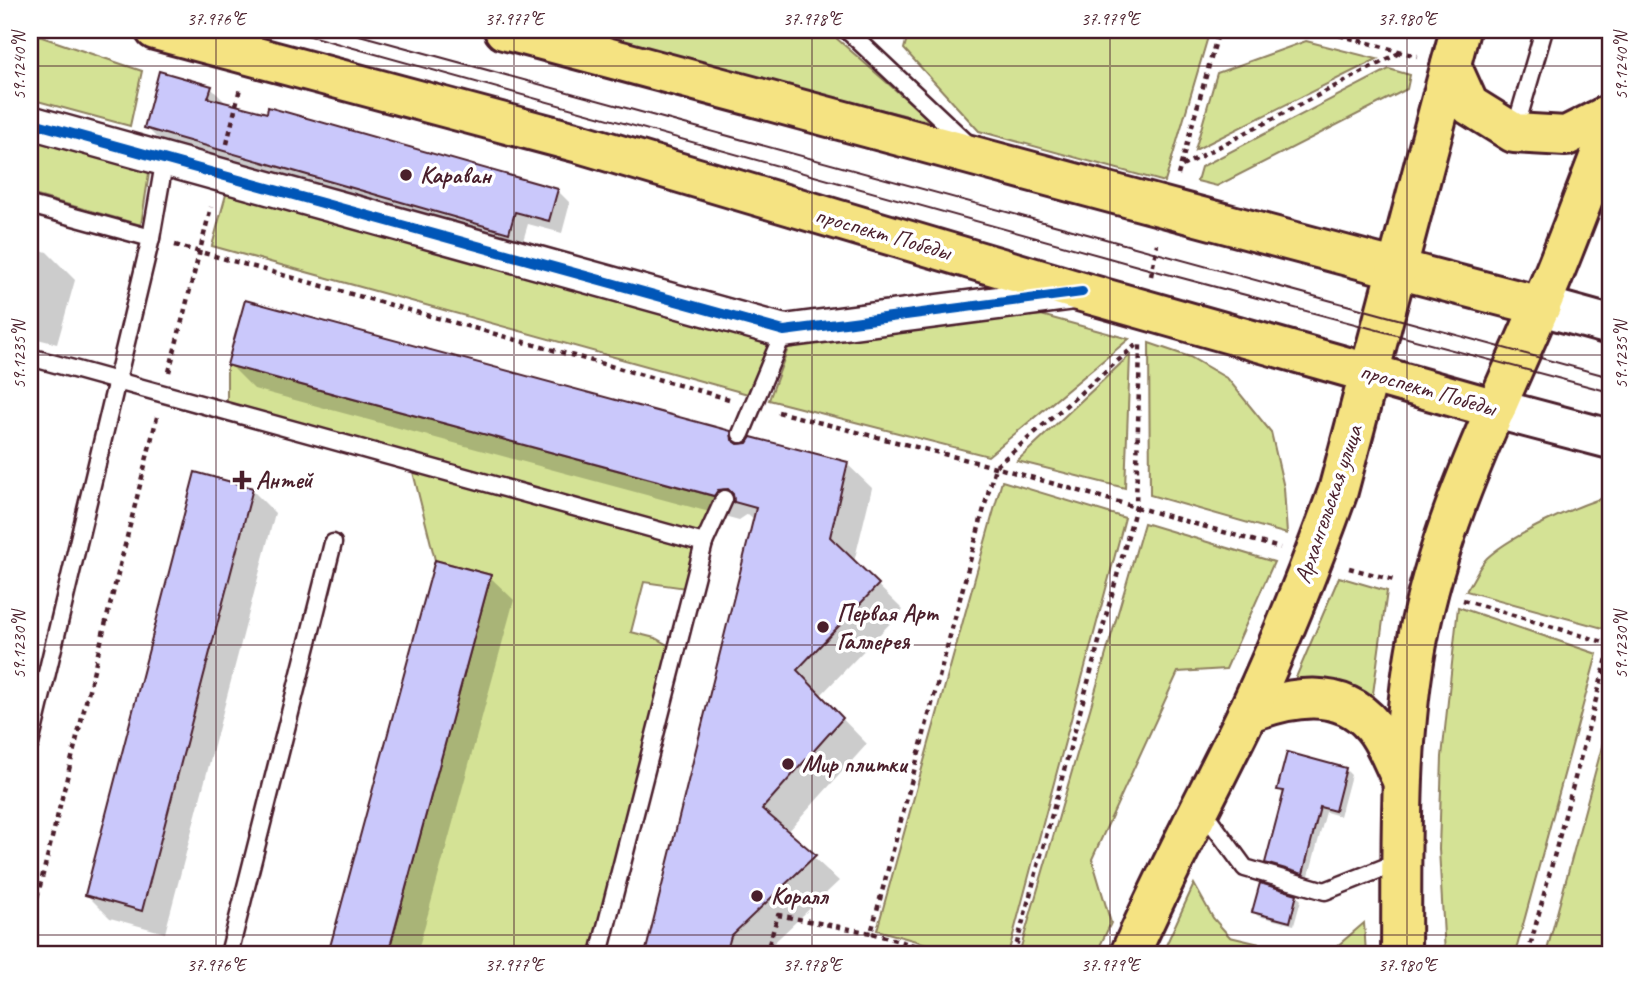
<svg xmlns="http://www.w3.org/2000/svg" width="1640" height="984" font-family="Caveat,sans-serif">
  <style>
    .green { fill: #d4e295; stroke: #8f8060; stroke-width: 2 }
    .shadow { fill: #0003 }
    .building { fill: #cac8fb; stroke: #4a1f2b; stroke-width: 2 }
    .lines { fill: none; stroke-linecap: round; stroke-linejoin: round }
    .lane-casing { stroke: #4a1f2b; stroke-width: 21 }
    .street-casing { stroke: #4a1f2b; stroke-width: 37 }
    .secondary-casing { stroke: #4a1f2b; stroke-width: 44 }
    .primary-casing { stroke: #4a1f2b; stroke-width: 44 }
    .path { stroke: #4a1f2b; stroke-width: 4.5; stroke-dasharray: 5 5; stroke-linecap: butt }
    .lane { stroke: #fff; stroke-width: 16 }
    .street { stroke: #fff; stroke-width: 32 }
    .secondary { stroke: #fff; stroke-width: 38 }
    .primary { stroke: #f5e382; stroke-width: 38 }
    .tram { stroke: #4a1f2b; stroke-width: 2 }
    .cycleway-casing { stroke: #fff; stroke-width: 15 }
    .cycleway { stroke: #0057b8; stroke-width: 10 }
    .ticks { fill: none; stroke: #4a1f2b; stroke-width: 2; stroke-opacity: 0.45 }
    .poi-dot { fill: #4a1f2b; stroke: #fff; stroke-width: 2.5 }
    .labels { text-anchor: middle; stroke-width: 7; stroke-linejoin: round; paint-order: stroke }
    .poi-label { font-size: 24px; font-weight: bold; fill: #4a1f2b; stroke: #fff; text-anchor: start }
    .street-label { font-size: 24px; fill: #4a1f2b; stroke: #fff }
    .neatline { fill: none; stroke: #4a1f2b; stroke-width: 2.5 }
    .ticks-label { font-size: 18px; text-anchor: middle; fill: #4a1f2b }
  </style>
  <rect width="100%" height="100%" fill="#fff"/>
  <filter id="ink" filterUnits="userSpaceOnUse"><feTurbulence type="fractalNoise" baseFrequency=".0143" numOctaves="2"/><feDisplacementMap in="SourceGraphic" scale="14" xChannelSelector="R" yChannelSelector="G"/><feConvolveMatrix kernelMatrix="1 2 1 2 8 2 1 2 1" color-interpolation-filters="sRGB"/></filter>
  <g filter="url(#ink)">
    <g class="green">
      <polygon points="564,30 827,30 932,122"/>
      <polygon points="909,30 1210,30 1165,182 979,131 904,49"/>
      <polygon points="30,33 142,71 130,126 30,99"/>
      <polygon points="1306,41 1377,59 1195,150 1217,73"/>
      <polygon points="1389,69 1410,75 1407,89 1217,186 1197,181 1201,167"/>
      <polygon points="30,134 150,167 141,225 30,194"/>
      <polygon points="228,187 772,337 748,394 212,246"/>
      <polygon points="1041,315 1129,339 988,456 769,400 790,343"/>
      <polygon points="1149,343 1190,357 1228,379 1271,432 1284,488 1287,534 1150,495"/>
      <polygon points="1130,355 1125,488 1017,461"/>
      <polygon points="227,365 724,499 686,588 644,582 631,632 655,638 671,647 593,954 484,954 467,949 466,954 388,954 491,575 435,560 412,468 227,417"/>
      <polygon points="1002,481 1125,518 1008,954 962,954 877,930"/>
      <path d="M1610 496V630L1466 591C1473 581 1479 566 1487 558 1510 536 1579 504 1610 496Z"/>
      <polygon points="1144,523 1274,562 1226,669 1178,672 1092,859 1111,923 1096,954 1019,954"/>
      <polygon points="1339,577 1387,591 1372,701 1294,682"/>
      <polygon points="1458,607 1597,654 1515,954 1445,954 1439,849 1442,757"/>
      <polygon points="1610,717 1610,954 1546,954"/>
      <polygon points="1194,884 1213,918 1230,937 1302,954 1162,954"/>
      <polygon points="1364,923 1366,954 1316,954 1336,947"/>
    </g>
    <g class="shadow">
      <polygon points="211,88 224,101 223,104 557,190 570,203 562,233 528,224 522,244 159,140 146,127"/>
      <polygon points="30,247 47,252 75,280 57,344 30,337"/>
      <polygon points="229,364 730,433 742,445 847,464 872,488 854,562 903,610 820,696 867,744 787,833 839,881 762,954 647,954 755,520 748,514 739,520 254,389"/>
      <polygon points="252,490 275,513 165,933 110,918 87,895"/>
      <polygon points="436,562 490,577 514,600 417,954 329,954"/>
      <polygon points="1345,769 1351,775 1340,816 1326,812 1308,879 1273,868 1267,862 1284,795 1279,789"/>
      <polygon points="1297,896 1301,900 1294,925 1258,916 1254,912"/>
      <polygon points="794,945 829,954 792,954"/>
    </g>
    <g class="building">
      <polygon points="159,71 212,86 208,98 267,113 268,107 558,189 549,221 515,212 509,233 144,128"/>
      <polygon points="245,300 731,431 732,440 738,444 747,443 751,437 848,462 830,537 879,584 797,670 843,718 762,809 816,855 731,936 726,954 645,954 756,508 734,502 733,494 728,489 718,490 714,496 227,365"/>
      <polygon points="195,472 253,488 142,911 85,895"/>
      <polygon points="435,560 491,575 388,954 328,954"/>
      <polygon points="1287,752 1346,768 1335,811 1320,807 1303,874 1265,863 1284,791 1277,790"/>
      <polygon points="1260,883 1297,894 1290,922 1252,912"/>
    </g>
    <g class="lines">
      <g class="lane-casing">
        <g id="lane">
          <polyline points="847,30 969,145"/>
          <polyline points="1514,133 1544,30"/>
          <polyline points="30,205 151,238"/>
          <polyline points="30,357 704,543 599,954"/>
          <polyline points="741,434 784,331"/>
          <polyline points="704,543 724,499"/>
          <polyline points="30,744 151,238 165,158"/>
          <polyline points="1201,808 1245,868 1325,891 1401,861"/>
          <polyline points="229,954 333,543"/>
        </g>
      </g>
      <g class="street-casing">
        <polyline id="street" points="30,122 784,331 1075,293"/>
      </g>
      <g class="secondary-casing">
        <g id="secondary">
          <polyline points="1541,306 1610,325"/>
          <polyline points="1496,409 1610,439"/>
        </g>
      </g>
      <g class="primary-casing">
        <g id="primary">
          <polyline points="155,30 579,143 1082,292 1496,409"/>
          <path d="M504 30C850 121 1194 218 1541 306"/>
          <polyline points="1451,65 1469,105 1514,133 1566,136 1610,114"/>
          <path d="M1247 713C1289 697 1340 686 1373 726 1386 741 1393 763 1402 780"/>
          <path d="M1130 954C1166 872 1208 794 1247 714 1281 641 1311 566 1338 491L1460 30"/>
          <path d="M1401 954C1402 849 1398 742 1418 638 1439 526 1489 425 1534 321 1562 258 1585 193 1610 129"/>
        </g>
      </g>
      <g class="path">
        <polyline points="1320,30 1417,56"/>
        <polyline points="227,144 240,88"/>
        <polyline points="1182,166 1401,52"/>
        <polyline points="1178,175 1219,30"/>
        <polyline points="175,245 729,399"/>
        <polyline points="1151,276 1157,244"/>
        <polyline points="169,372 211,207"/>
        <polyline points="778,412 995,467 1280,548"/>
        <polyline points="1349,568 1394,580"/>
        <polyline points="1463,600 1610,644"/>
        <polyline points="30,926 157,417"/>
        <polyline points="766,954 778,915 871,933"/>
        <polyline points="944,954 871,933 995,467 1136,345"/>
        <polyline points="1014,954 1136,506 1140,345"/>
        <polyline points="1528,954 1610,647"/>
      </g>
      <use href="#lane" class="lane"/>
      <use href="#street" class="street"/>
      <use href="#secondary" class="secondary"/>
      <use href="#primary" class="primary"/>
      <g class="tram">
        <polyline points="289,30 1152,270 1610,392"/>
        <polyline points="341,30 1610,377"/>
      </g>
      <g class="cycleway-casing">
        <polyline id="cycleway" points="30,122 784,331 1082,292"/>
      </g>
      <use href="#cycleway" class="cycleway"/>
    </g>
  </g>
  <path class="ticks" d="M216 30V954M514 30V954M812 30V954M1110 30V954M1407 30V954M30 66H1610M30 355H1610M30 645H1610M30 935H1610"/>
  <g class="poi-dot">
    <circle cx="406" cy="175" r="7"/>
    <path d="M238.5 469.5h7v7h7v7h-7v7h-7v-7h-7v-7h7z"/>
    <circle cx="823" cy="627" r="7"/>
    <circle cx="788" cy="764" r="7"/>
    <circle cx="757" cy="896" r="7"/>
  </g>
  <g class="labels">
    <g class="poi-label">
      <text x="420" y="183">Караван</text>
      <text x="256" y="488">Антей</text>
      <text x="837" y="621">Первая Арт<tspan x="837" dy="28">Галлерея</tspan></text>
      <text x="802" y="772">Мир плитки</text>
      <text x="771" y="904">Коралл</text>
    </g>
    <g class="street-label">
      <text transform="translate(883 233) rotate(16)" y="8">проспект Победы</text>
      <text transform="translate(1428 389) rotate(16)" y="8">проспект Победы</text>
      <text transform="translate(1328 504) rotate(-71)" y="8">Архангельская улица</text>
    </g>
  </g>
  <rect width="1640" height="984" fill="none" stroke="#fff" stroke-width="77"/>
  <rect x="38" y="38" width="1564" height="908" class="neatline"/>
  <g class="ticks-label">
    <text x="216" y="25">37.976°E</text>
    <text x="514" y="25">37.977°E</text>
    <text x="812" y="25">37.978°E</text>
    <text x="1110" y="25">37.979°E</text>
    <text x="1407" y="25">37.980°E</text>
    <text transform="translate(19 66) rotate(-90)" y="6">59.1240°N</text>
    <text transform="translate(1621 66) rotate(-90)" y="6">59.1240°N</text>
    <text transform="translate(19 355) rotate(-90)" y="6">59.1235°N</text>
    <text transform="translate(1621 355) rotate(-90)" y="6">59.1235°N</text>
    <text transform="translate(19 645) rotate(-90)" y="6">59.1230°N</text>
    <text transform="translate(1621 645) rotate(-90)" y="6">59.1230°N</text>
    <text x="216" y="971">37.976°E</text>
    <text x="514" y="971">37.977°E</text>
    <text x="812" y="971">37.978°E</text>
    <text x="1110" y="971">37.979°E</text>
    <text x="1407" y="971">37.980°E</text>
  </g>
</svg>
